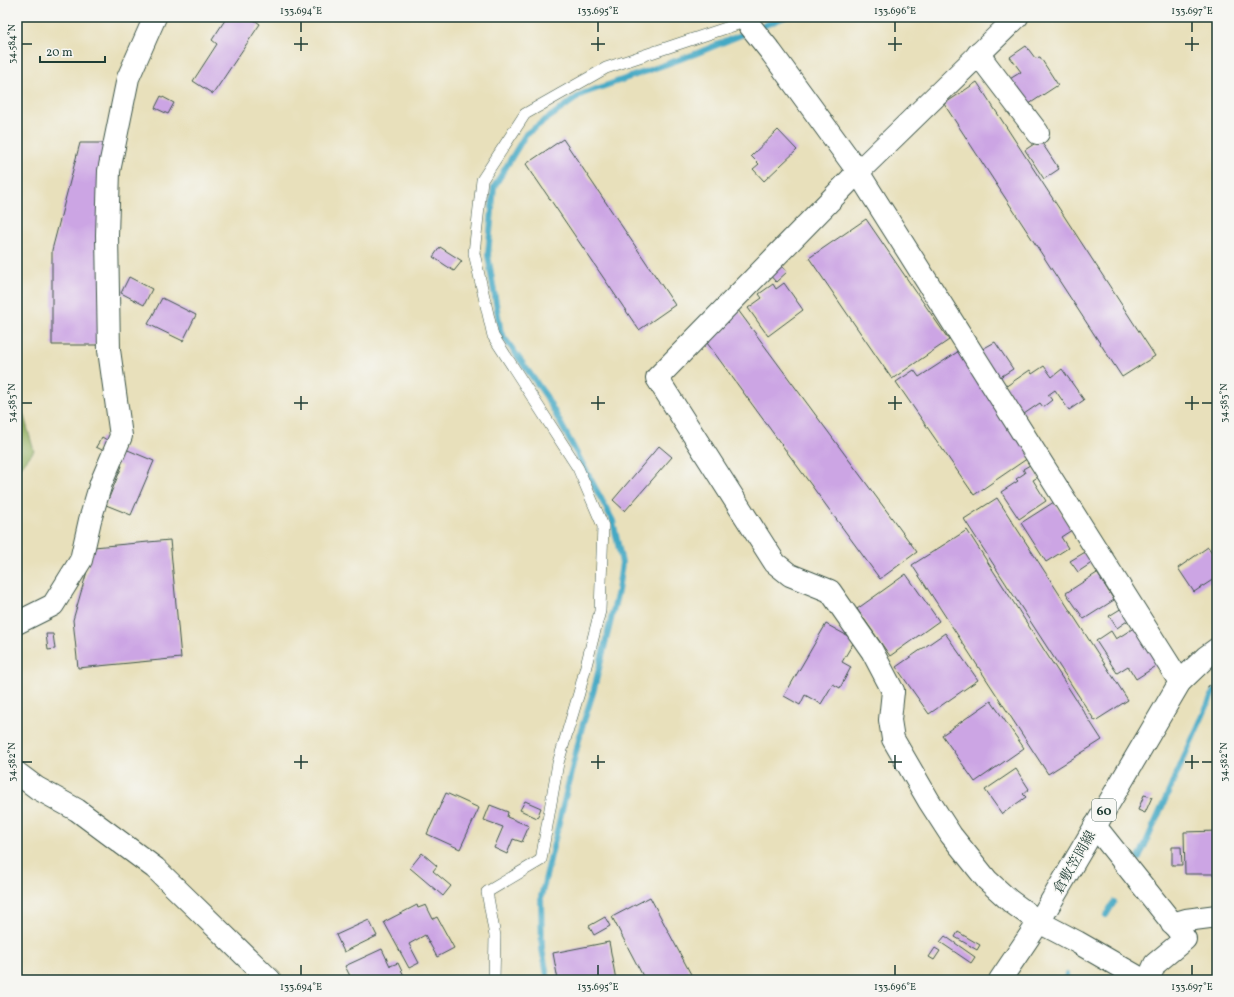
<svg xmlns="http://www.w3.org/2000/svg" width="1234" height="997" font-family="Vollkorn,'Noto Serif JP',serif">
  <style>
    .forest { fill: #96b366; stroke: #5a784d }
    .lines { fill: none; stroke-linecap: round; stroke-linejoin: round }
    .stream { stroke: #44a9c4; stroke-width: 6 }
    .building { fill: #cca5e4 }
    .service-casing { stroke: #3d5548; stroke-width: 12 }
    .minor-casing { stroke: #3d5548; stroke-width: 24 }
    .tertiary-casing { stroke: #3d5548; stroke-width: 24 }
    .primary-casing { stroke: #3d5548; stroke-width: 24 }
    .path { stroke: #3d5548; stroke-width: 2.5; stroke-dasharray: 1 3; stroke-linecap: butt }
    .service { stroke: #fff; stroke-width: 11 }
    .minor { stroke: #fff; stroke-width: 22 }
    .tertiary { stroke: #fff; stroke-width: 22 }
    .primary { stroke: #fff; stroke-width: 22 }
    .ticks { fill: none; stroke: #1f3d34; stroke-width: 1.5 }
    .labels { text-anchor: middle; stroke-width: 3; stroke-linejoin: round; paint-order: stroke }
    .shield { fill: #f6f6f2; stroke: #60746d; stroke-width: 1 }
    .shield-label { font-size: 13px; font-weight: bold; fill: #1f3d34 }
    .street-label { font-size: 14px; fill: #1f3d34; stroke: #f6f6f2 }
    .neatline { fill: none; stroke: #1f3d34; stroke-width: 1.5 }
    .ticks-label { font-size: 10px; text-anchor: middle; fill: #1f3d34 }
  </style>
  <rect width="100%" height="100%" fill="#f6f6f2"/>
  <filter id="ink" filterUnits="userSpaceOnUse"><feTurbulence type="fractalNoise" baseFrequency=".025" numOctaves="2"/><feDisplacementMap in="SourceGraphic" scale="8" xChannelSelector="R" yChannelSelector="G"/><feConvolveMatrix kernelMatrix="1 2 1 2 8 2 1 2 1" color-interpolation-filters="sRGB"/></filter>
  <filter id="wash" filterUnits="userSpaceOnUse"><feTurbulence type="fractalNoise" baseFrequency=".012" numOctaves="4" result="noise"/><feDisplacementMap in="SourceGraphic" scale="16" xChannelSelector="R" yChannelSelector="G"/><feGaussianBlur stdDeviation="0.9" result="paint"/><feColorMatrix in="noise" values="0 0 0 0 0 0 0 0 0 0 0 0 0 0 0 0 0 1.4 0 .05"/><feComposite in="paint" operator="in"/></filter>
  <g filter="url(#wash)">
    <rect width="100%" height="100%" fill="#e8e0bb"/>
    <polygon class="forest" points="17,392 34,451 17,472"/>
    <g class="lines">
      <g class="stream">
        <polyline points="1139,858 1213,693 1217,690"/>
        <polyline points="1106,915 1114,902"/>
        <polyline points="548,980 542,949 541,897 582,727 593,693 618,591 622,563 613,521 546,396 501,333 488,255 494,187 526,134 582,94 695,54 785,17"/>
        <polyline points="1064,980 1067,975"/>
      </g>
    </g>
    <g id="blocks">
      <g class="building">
        <polygon points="227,17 250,17 260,24 213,94 193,81 217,44 212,40"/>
        <polygon points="1026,46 1035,58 1040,57 1058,85 1023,108 1005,82 1021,72 1010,57"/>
        <polygon points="977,82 1155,356 1122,377 944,104"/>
        <polygon points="161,96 174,103 168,114 155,108"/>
        <polygon points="778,130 797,150 764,181 753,169 759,164 751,156"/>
        <polygon points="563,139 675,305 639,330 526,164"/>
        <polygon points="1040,140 1059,169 1044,179 1025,150"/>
        <polygon points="80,143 105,143 106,345 52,345 52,250"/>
        <polygon points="866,219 949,340 892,379 809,258"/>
        <polygon points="440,247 462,261 454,271 433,257"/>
        <polygon points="778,261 787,272 776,282 767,272"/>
        <polygon points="129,277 152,289 144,305 121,293"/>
        <polygon points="784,283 803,310 768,336 748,308 762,298 759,294 773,284 776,289"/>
        <polygon points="162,298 196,315 183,341 148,324"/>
        <polygon points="738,310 917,552 880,579 702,336"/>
        <polygon points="995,342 1013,369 997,379 979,351"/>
        <polygon points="959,351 1031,456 974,495 896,382 914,370 919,377"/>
        <polygon points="1044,366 1052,377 1062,369 1084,400 1069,410 1055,390 1048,395 1052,400 1043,407 1040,403 1024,414 1005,387 1030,370 1032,374"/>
        <polygon points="102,437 110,442 104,451 96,447"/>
        <polygon points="659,446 672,457 625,511 613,500"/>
        <polygon points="123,448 154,461 131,515 106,505 122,466 116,464"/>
        <polygon points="1030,465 1038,477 1033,480 1046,501 1019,519 1001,492 1018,481 1016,479 1025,473 1023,469"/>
        <polygon points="997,498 1128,700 1095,721 964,519"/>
        <polygon points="1054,502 1072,530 1061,537 1068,548 1046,562 1021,523"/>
        <polygon points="967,530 1102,740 1048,774 912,565"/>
        <polygon points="170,540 181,658 78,668 73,620 94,547"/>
        <polygon points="1208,547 1217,560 1217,571 1215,572 1217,577 1194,592 1178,568"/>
        <polygon points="1087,551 1093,562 1078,572 1070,561"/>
        <polygon points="1097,573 1114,600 1084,619 1066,593"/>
        <polygon points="906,574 939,621 890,656 857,609"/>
        <polygon points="1122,608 1130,619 1117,628 1109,616"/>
        <polygon points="826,624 855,640 842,662 851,667 840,688 833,684 821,704 805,695 800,705 784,696"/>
        <polygon points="1137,626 1161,663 1136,679 1128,666 1117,673 1096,641 1111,631 1116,639"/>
        <polygon points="945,633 978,680 929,714 896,667"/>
        <polygon points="46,634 53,634 55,649 48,650"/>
        <polygon points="991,701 1024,748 975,782 942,735"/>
        <polygon points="1016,769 1029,789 1023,794 1026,797 1002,814 985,790"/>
        <polygon points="446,793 479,808 460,849 427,834"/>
        <polygon points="1144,795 1152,797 1145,813 1138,810"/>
        <polygon points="525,801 541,808 537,818 520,810"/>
        <polygon points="490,805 508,812 507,817 529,826 522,842 513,839 507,854 494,848 503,827 484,820"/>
        <polygon points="1217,831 1217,874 1185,874 1184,832"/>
        <polygon points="1172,847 1181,847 1182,865 1172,865"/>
        <polygon points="422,853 437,866 433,871 451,886 443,896 410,868"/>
        <polygon points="650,897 694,980 645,980 612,917"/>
        <polygon points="417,905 418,908 426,905 433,919 437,917 454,948 437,957 425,935 409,944 419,963 409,968 384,922"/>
        <polygon points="605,917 610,926 594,935 589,926"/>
        <polygon points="369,920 377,936 344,952 336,935"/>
        <polygon points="958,932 980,945 977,950 955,937"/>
        <polygon points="945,936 975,957 971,963 940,942"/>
        <polygon points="609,942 616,980 558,980 553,953"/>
        <polygon points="935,948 940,951 934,960 929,957"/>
        <polygon points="382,949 390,966 398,963 406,980 352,980 345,966"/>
      </g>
    </g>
  </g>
  <g filter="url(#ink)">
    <use href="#blocks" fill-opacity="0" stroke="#3d5548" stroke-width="1"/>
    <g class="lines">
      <g class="service-casing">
        <polyline id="service" points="494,980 495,936 487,892 541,860 558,763 579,693 600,611 603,526 578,468 493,336 474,253 482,180 525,114 606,68 747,21"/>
      </g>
      <g class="minor-casing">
        <g id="minor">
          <polyline points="743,17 771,52 854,166 1180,682"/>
          <polyline points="978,54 1038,133"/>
          <polyline points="17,623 53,605 81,560 90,520 101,483 121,436 109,350 107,235 109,171 128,78 155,17"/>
          <polyline points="893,691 872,651 830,591 790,575 775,563 657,378 857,173 1017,17"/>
          <polyline points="17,773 37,788 77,810 155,868 270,980"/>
          <polyline points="1095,826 1185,939 1155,964 1148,980"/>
          <polyline points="1172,924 1186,920 1217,916"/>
        </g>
      </g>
      <g class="tertiary-casing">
        <polyline id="tertiary" points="893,691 890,720 893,739 929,801 951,835 987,880 1010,901 1039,922 1077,942 1143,980"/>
      </g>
      <g class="primary-casing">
        <polyline id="primary" points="1000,980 1039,922 1180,682 1206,657 1217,649"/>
      </g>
      <polyline class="path" points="1208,686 1210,688 1217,683"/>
      <use href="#service" class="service"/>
      <use href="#minor" class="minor"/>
      <use href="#tertiary" class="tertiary"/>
      <use href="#primary" class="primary"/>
    </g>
  </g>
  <path class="ticks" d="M301 22V32M598 22V32M895 22V32M1192 22V32M301 37V51M598 37V51M895 37V51M1192 37V51M22 44H32M294 44H308M591 44H605M888 44H902M1185 44H1199M301 396V410M598 396V410M895 396V410M1192 396V410M22 403H32M294 403H308M591 403H605M888 403H902M1185 403H1199M1202 403H1212M301 755V769M598 755V769M895 755V769M1192 755V769M22 762H32M294 762H308M591 762H605M888 762H902M1185 762H1199M1202 762H1212M301 965V975M598 965V975M895 965V975M1192 965V975"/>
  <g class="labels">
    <rect class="shield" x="1092" y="799" width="24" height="22" rx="3"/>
    <g class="shield-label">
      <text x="1104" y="815">60</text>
    </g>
    <g class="street-label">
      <text transform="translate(1074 862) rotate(-60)" y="5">倉敷笠岡線</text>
    </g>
  </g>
  <rect width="1234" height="997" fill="none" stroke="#f6f6f2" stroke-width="44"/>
  <path d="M40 56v6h65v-6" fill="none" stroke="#1f3d34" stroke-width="2"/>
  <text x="46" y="56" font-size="12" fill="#1f3d34" stroke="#f6f6f2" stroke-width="3" paint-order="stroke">20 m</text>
  <rect x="22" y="22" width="1190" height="953" class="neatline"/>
  <g class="ticks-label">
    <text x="301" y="14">133.694°E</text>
    <text x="598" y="14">133.695°E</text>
    <text x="895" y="14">133.696°E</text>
    <text x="1192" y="14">133.697°E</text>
    <text transform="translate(11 44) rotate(-90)" y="4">34.584°N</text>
    <text transform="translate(11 403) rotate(-90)" y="4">34.583°N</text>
    <text transform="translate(1223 403) rotate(-90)" y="4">34.583°N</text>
    <text transform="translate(11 762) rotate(-90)" y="4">34.582°N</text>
    <text transform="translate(1223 762) rotate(-90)" y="4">34.582°N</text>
    <text x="301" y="990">133.694°E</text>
    <text x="598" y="990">133.695°E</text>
    <text x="895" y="990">133.696°E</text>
    <text x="1192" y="990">133.697°E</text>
  </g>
</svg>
